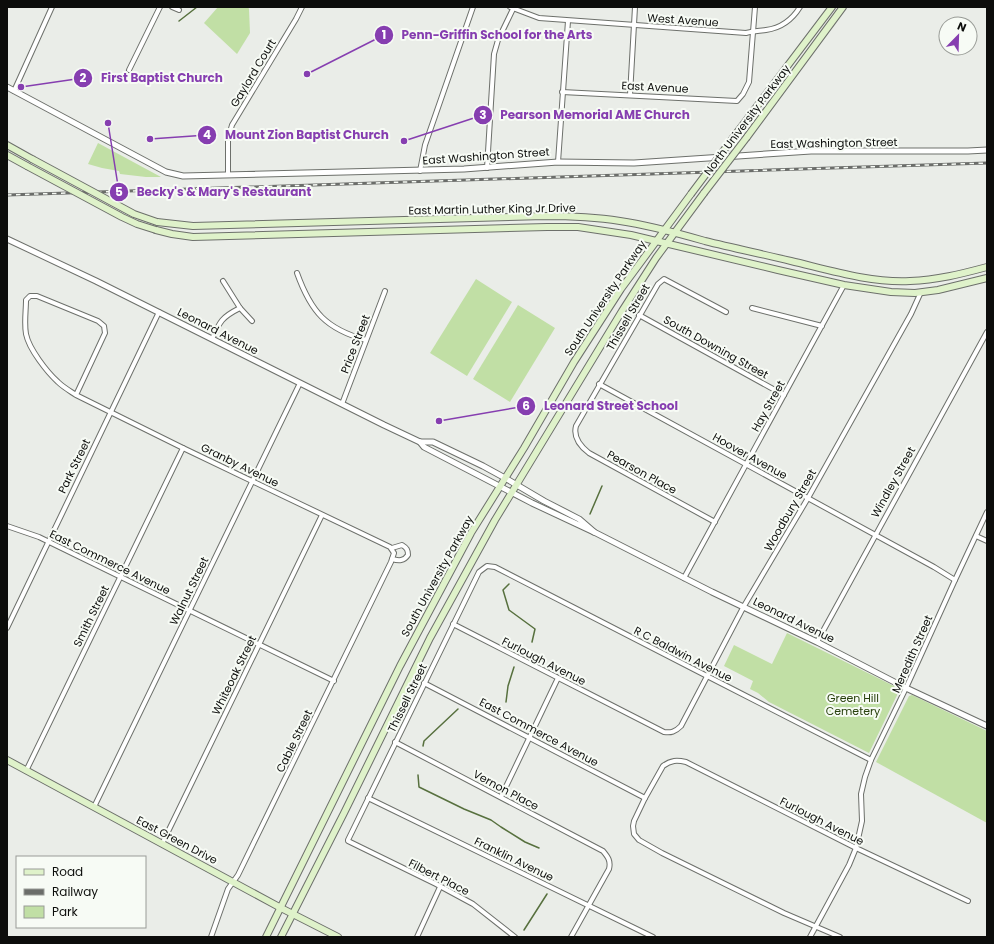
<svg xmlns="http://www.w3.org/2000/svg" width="994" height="944" font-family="Poppins,sans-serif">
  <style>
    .green { fill: #c1dfa5 }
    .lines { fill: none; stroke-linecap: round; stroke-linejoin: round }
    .stream { stroke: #57703e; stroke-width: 1.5 }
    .minor-casing { stroke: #6d706b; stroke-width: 6 }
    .tertiary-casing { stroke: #6d706b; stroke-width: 7 }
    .secondary-casing { stroke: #6d706b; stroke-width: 8 }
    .minor { stroke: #fff; stroke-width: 4 }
    .tertiary { stroke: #fff; stroke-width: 5 }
    .secondary { stroke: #dff2ca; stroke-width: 6 }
    .rail-casing { stroke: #6b6d6a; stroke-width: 3 }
    .rail { stroke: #f7fbf5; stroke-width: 1.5; stroke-dasharray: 4.5; stroke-linecap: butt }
    .secondary-bridge-casing { stroke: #6d706b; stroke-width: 8; stroke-linecap: butt }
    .secondary-bridge { stroke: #dff2ca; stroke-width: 6 }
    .labels { text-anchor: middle; stroke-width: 4; stroke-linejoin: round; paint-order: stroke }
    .street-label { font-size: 11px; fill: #0c0d0b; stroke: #f7fbf5 }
    .park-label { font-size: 11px; fill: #29410d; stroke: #f7fbf5 }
    .leader { fill: none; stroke: #863eb0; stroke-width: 1.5 }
    .callout-dot { fill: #863eb0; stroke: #f7fbf5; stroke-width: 1.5 }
    .mark-label { font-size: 12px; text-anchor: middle; font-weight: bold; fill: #fff }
    .callout-label { font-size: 12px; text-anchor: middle; font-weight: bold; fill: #863eb0; stroke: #f7fbf5; stroke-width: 4; stroke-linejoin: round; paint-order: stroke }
  </style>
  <rect width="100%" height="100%" fill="#eaede8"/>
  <g class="green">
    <polygon points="218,7 248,7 249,9 250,33 237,54 204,23"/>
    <polygon points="98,143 161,177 146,177 120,174 119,171 102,168 88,164"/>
    <polygon points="476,279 512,302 467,376 430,353"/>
    <polygon points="518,305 555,328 510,402 473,379"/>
    <polygon points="787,633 900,689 869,753 769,702 758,693 750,689 753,681 724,666 734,645 772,664"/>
    <polygon points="912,695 987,731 987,823 876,762 909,696"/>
  </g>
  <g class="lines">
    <g class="stream">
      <polyline points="179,21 197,7"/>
      <polyline points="590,514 602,486"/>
      <polyline points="509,584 503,590 509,610 535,629 532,642"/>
      <polyline points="506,702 508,686 514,667"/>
      <polyline points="423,746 424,741 458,709"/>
      <polyline points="418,775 419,787 464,809 491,820 501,827 525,842 539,848"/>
      <polyline points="524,930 547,894"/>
    </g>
    <g class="minor-casing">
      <g id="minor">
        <polyline points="172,7 179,10"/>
        <path d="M510 7 539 18 746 33C753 31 759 31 766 30 781 28 792 20 800 7"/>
        <polyline points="129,70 160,7"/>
        <polyline points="14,91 52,7"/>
        <polyline points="562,92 737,101 743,94 749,82 755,7"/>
        <polyline points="630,95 635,7"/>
        <polyline points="558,162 568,21"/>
        <polyline points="487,168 494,54 498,40 514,7"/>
        <polyline points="420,171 425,145 473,7"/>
        <polyline points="228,175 228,139 232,125 296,19 302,7"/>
        <path d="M297 273C311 312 326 329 366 340"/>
        <polyline points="223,281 240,308 252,321"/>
        <polyline points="752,308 822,326"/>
        <polyline points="639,315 784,395"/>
        <path d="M212 339C220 321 222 317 240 308"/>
        <polyline points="599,384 934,567 955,580"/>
        <path d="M76 395C70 391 63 387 58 382 47 372 29 349 26 334 24 323 26 311 26 300L30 296H37L98 321 104 326 105 333 76 395 183 448 390 547 394 553 391 562 238 875 228 889 211 937"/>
        <polyline points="342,404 385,291"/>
        <path d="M715 522 589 453C580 446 573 437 576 426L658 284 664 279 726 312"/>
        <polyline points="7,526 39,537 334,681"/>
        <polyline points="976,536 987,541"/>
        <path d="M392 548 402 545C407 548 408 550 408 555 404 561 399 561 392 559"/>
        <polyline points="684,578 844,285"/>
        <path d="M453 624 664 732C671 733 675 732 681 726L744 606 808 498 911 314 921 292"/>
        <polyline points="7,628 159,312"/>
        <polyline points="817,642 987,332"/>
        <polyline points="424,683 645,798"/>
        <path d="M395 742 603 851C608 857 611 861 609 869L571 937"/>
        <polyline points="26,771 183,448"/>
        <polyline points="501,797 558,678"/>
        <polyline points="368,798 653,937"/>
        <polyline points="94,807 300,383"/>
        <polyline points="162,844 322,515"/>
        <polyline points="417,937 440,887"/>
        <polyline points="515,937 473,904 436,884 348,841 348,840 479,572 487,566 495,567 707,676 871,760"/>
        <polyline points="810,937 849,865 856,848 862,821 861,794 865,777 871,760 906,688 955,580 987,512"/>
        <path d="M840 937 784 913 662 853 639 840 634 834 633 826 634 821 645 798 663 766C671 760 677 760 686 762L856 848 968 901"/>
      </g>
    </g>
    <g class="tertiary-casing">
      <g id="tertiary">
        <polyline points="7,87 166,172 183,176 464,169 558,162 634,163 811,151 968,151 987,150"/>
        <polyline points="7,239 96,281 384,425 420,442 433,442 483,466 505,478 544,501 579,519 594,532"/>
        <polyline points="420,442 424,447 532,503 594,532 712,592 817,642 906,688 987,726"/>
      </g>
    </g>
    <g class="secondary-casing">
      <g id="secondary">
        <polyline points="747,137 843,7"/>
        <polyline points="733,138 832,7"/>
        <polyline points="7,145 32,159"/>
        <polyline points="7,155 27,166"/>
        <path d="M157 222 193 226 544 216C569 216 595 217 620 221 649 225 677 233 705 241 733 248 762 254 791 261 829 270 870 283 910 281 937 280 961 274 987 267"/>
        <polyline points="156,230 172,234 193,237 547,227 578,227 631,235 778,270 844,285 891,292 915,293 938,290 987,278"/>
        <polyline points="7,760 281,908 338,937"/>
        <polyline points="266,937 400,666 471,533 524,448 574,362 621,289 691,194"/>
        <polyline points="281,937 344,813 430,638 495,520 622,311 656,258 704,193"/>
      </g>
    </g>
    <use href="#minor" class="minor"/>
    <use href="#tertiary" class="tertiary"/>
    <use href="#secondary" class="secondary"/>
    <g class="rail-casing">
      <polyline id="rail" points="7,195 987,163"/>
    </g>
    <use href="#rail" class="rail"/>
    <g class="secondary-bridge-casing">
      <g id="secondary-bridge">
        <polyline points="32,159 134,214 157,222"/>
        <polyline points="27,166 122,217 137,224 156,230"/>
        <polyline points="704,193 747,137"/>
        <polyline points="691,194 733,138"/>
      </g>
    </g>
    <use href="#secondary-bridge" class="secondary-bridge"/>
  </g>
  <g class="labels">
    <g class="street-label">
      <text transform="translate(683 20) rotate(4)" y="4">West Avenue</text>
      <text transform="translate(253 73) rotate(-59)" y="4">Gaylord Court</text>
      <text transform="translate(655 87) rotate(3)" y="4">East Avenue</text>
      <text transform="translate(747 120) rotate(-53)" y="4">North University Parkway</text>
      <text transform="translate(834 143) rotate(-1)" y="4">East Washington Street</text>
      <text transform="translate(486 156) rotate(-4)" y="4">East Washington Street</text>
      <text transform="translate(492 209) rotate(-1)" y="4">East Martin Luther King Jr Drive</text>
      <text transform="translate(605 298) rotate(-56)" y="4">South University Parkway</text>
      <text transform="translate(628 317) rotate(-60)" y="4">Thissell Street</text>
      <text transform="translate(218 331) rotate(27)" y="4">Leonard Avenue</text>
      <text transform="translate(355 344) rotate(-69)" y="4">Price Street</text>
      <text transform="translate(716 347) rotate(29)" y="4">South Downing Street</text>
      <text transform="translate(768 406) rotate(-61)" y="4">Hay Street</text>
      <text transform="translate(750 456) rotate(29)" y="4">Hoover Avenue</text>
      <text transform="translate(240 465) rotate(26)" y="4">Granby Avenue</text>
      <text transform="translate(74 466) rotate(-64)" y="4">Park Street</text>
      <text transform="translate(642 472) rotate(29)" y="4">Pearson Place</text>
      <text transform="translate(893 482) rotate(-61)" y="4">Windley Street</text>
      <text transform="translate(790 510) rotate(-60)" y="4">Woodbury Street</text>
      <text transform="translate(110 562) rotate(26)" y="4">East Commerce Avenue</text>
      <text transform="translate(437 576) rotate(-61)" y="4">South University Parkway</text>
      <text transform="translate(189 591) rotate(-64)" y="4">Walnut Street</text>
      <text transform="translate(91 616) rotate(-64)" y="4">Smith Street</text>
      <text transform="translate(794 620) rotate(26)" y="4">Leonard Avenue</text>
      <text transform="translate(683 654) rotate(27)" y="4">R C Baldwin Avenue</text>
      <text transform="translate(912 654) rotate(-66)" y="4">Meredith Street</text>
      <text transform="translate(544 661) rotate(27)" y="4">Furlough Avenue</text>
      <text transform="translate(234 675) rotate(-64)" y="4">Whiteoak Street</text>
      <text transform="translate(407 698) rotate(-64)" y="4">Thissell Street</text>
      <text transform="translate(539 732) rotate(28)" y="4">East Commerce Avenue</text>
      <text transform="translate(294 741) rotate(-64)" y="4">Cable Street</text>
      <text transform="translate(506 790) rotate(28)" y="4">Vernon Place</text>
      <text transform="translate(822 821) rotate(27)" y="4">Furlough Avenue</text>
      <text transform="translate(177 840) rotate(28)" y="4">East Green Drive</text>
      <text transform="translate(514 859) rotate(26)" y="4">Franklin Avenue</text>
      <text transform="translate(439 877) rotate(27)" y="4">Filbert Place</text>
    </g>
    <g class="park-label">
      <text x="853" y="702">Green Hill<tspan x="853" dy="13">Cemetery</tspan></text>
    </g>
  </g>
  <path class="leader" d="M307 74L384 35M21 87L83 78M404 141L483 115M150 139L207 135M108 123L119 192M439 421L526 406"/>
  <g class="callout-dot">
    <circle cx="307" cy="74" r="4"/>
    <circle cx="21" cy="87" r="4"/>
    <circle cx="404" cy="141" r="4"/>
    <circle cx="150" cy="139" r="4"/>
    <circle cx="108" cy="123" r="4"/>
    <circle cx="439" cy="421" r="4"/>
    <circle cx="384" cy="35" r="10"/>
    <circle cx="83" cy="78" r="10"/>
    <circle cx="483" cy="115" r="10"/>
    <circle cx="207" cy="135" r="10"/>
    <circle cx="119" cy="192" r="10"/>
    <circle cx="526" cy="406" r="10"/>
  </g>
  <g class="mark-label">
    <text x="384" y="39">1</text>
    <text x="83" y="82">2</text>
    <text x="483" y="119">3</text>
    <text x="207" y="139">4</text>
    <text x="119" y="196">5</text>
    <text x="526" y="410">6</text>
  </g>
  <g class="callout-label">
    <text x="497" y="39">Penn-Griffin School for the Arts</text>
    <text x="162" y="82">First Baptist Church</text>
    <text x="595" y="119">Pearson Memorial AME Church</text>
    <text x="307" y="139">Mount Zion Baptist Church</text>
    <text x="224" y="196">Becky's &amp; Mary's Restaurant</text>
    <text x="611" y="410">Leonard Street School</text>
  </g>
  <rect width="994" height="944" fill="none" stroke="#0c0d0b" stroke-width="16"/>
  <rect x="16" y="856" width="130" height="72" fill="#f7fbf5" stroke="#999c97"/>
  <rect x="24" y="869" width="20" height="6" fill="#dff2ca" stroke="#999c97"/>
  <text x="52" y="876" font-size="12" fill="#0c0d0b">Road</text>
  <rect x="24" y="889" width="20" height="6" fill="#6b6d6a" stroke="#999c97"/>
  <text x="52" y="896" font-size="12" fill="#0c0d0b">Railway</text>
  <rect x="24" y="906" width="20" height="12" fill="#c1dfa5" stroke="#999c97"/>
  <text x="52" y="916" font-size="12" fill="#0c0d0b">Park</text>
  <g transform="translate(958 36) rotate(23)"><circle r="19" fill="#f7fbf5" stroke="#999c97"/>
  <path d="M0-3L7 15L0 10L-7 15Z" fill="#863eb0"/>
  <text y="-6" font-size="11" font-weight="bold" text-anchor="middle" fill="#0c0d0b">N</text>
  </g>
</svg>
